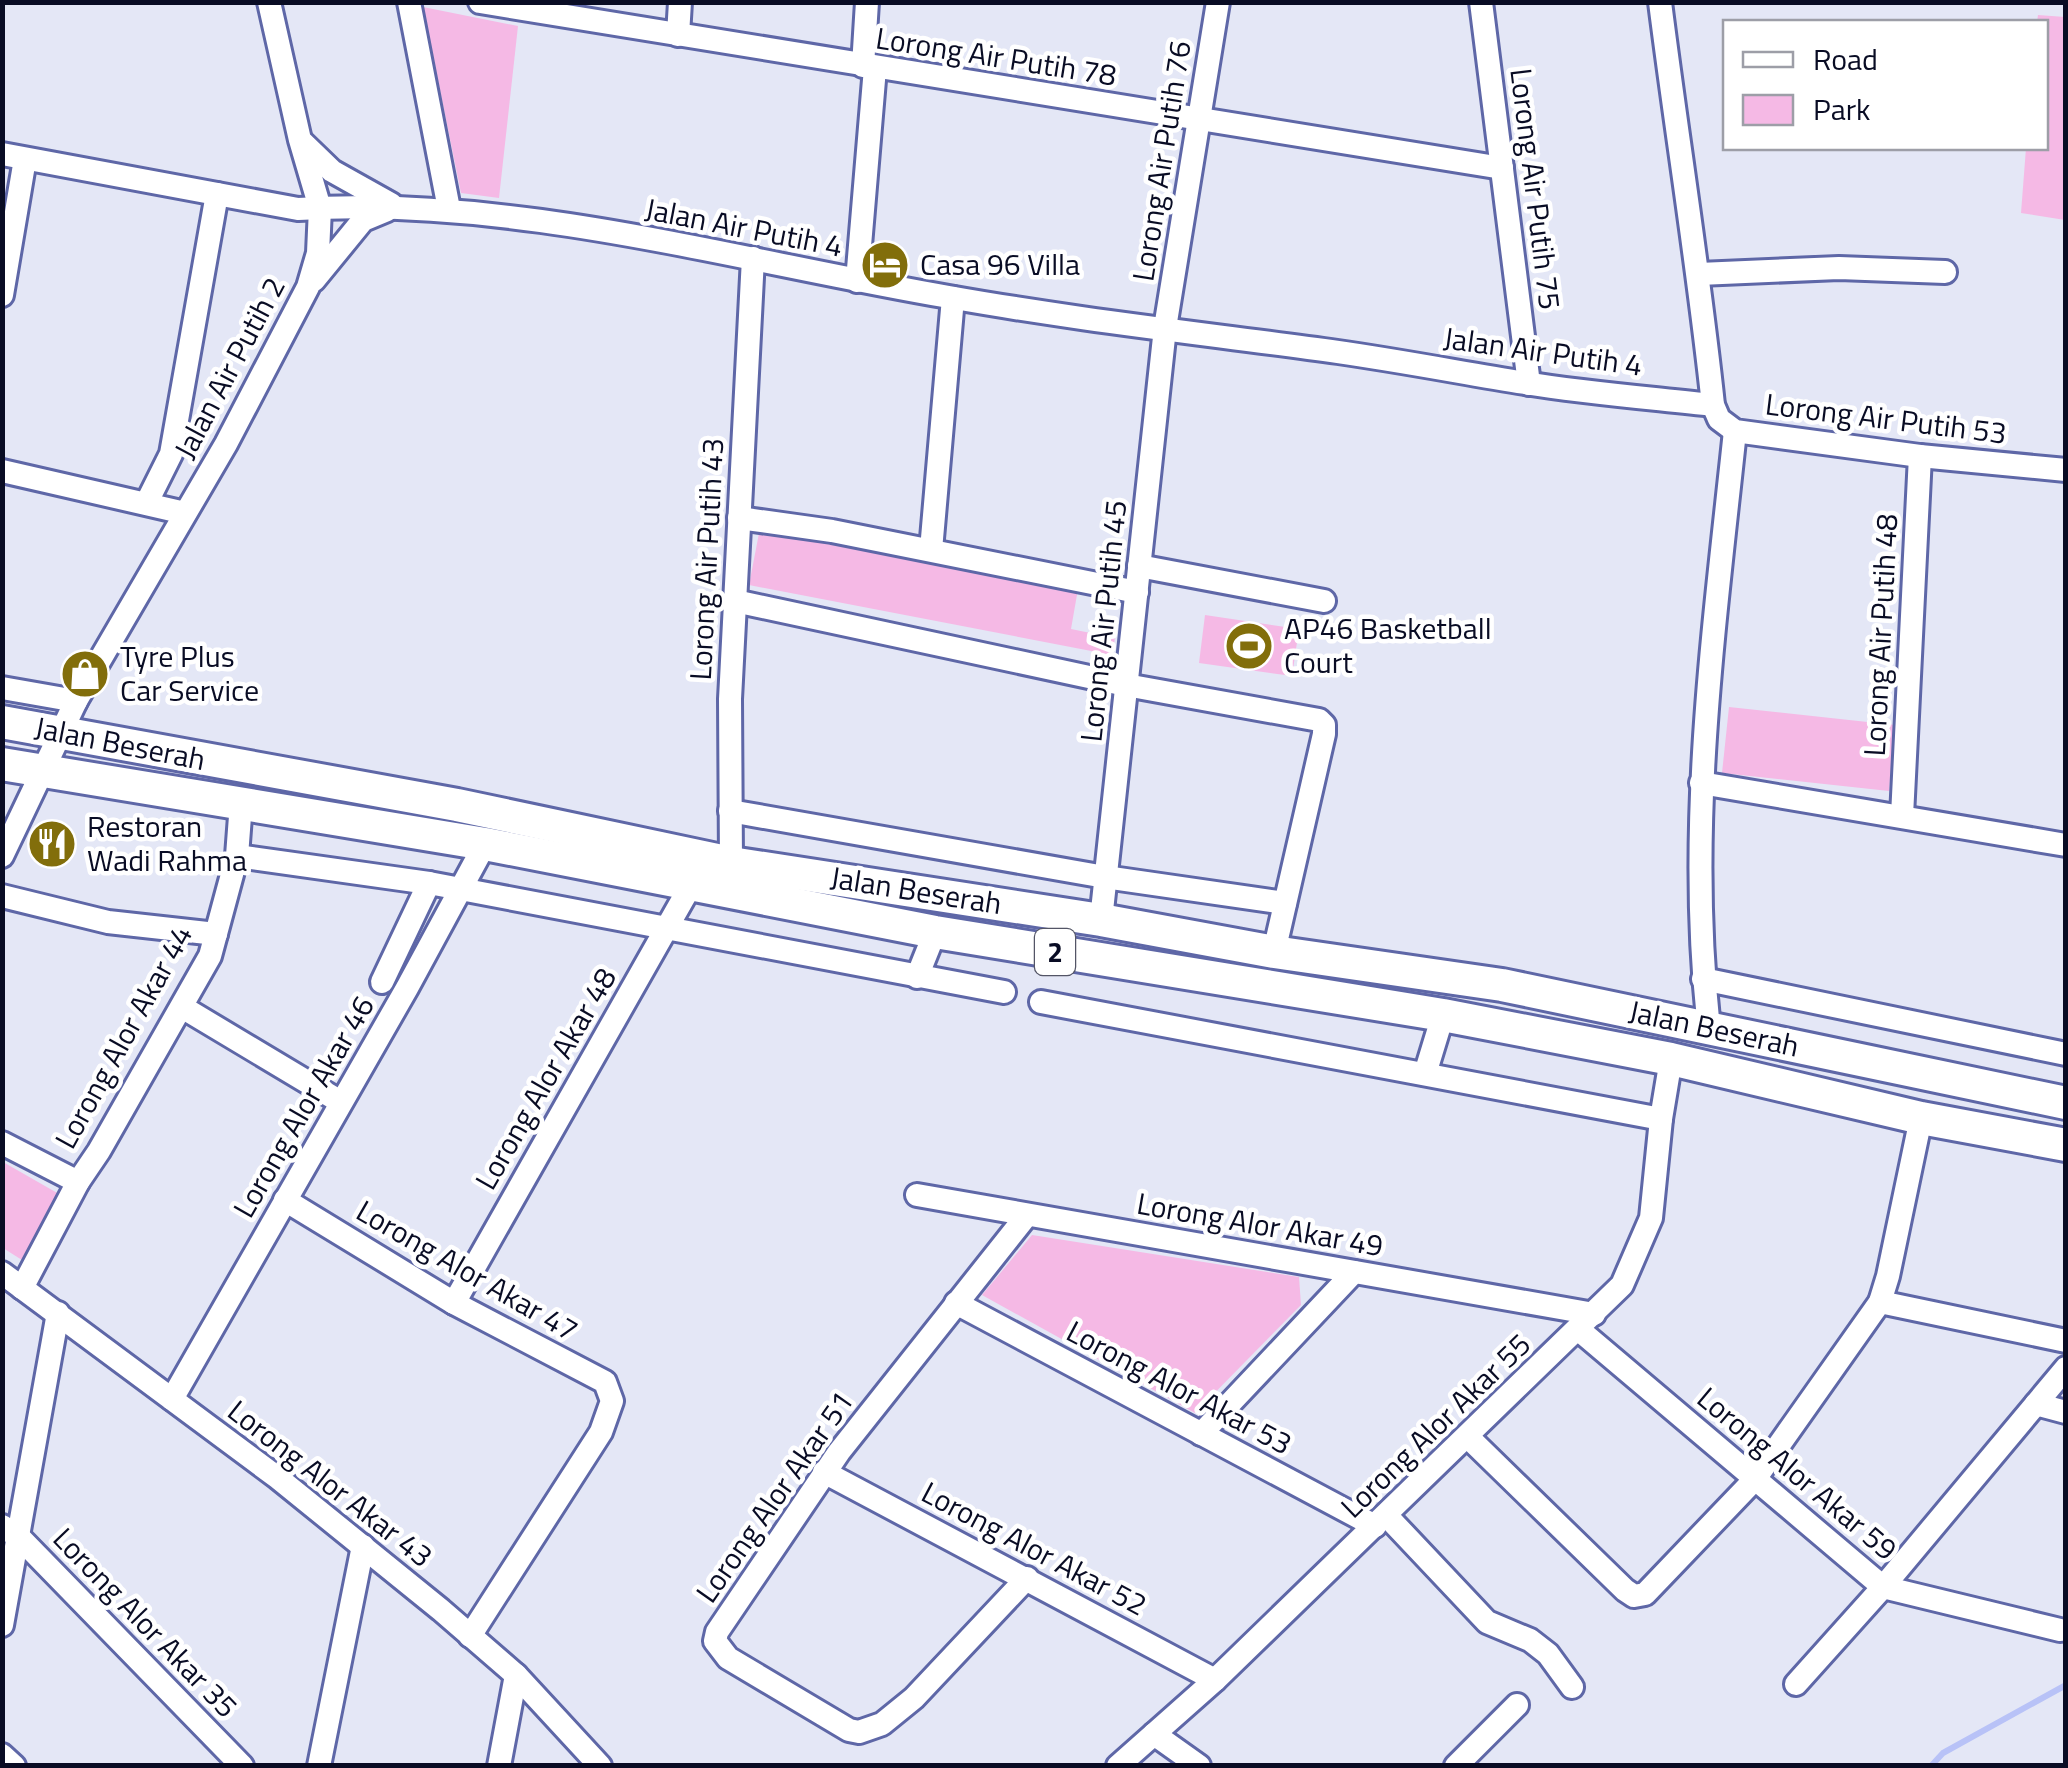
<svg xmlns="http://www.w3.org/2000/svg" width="2068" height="1768" font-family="'Titillium Web',sans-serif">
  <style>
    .green { fill: #f5b9e5 }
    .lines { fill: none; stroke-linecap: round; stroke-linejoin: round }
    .stream { stroke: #b8c2f7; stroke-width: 6 }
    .minor-casing { stroke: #5e67a7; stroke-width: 28 }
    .highway-casing { stroke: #5e67a7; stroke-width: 38 }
    .minor { stroke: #fff; stroke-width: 22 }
    .highway { stroke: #fff; stroke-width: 32 }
    .labels { text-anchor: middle; stroke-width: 9; stroke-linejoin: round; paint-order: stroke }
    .shield { fill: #fff; stroke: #535566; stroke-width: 2.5 }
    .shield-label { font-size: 28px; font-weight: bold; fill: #090c24 }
    .street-label { font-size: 30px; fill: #090c24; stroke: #fff }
    .poi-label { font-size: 30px; fill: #090c24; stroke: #fff; text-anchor: start }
  </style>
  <rect width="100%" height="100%" fill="#e4e7f6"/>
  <g class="green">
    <polygon points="423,7 518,26 499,198 461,193"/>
    <polygon points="2038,15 2065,17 2065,220 2021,213 2026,148 2046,148 2046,22 2037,22"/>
    <polygon points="760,528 1078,589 1071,629 1115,638 1112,655 749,585"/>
    <polygon points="1205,615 1299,629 1292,676 1199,663"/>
    <polygon points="1729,707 1895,725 1889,791 1722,773"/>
    <polygon points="3,1162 59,1194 22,1260 3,1248"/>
    <polygon points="1032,1235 1299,1277 1301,1305 1195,1413 982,1295"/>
  </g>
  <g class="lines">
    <polyline class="stream" points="1931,1766 1943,1753 2066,1685"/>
    <g class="minor-casing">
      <g id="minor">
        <polyline points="409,2 449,209"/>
        <polyline points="480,2 1502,168"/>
        <polyline points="1481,2 1529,384"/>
        <path d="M1660 2C1677 137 1699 271 1713 405L1719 419 1735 431 1920 456 2066 470"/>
        <polyline points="678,35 680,2"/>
        <polyline points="863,66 867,2"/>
        <polyline points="303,143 332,171 391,204"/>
        <path d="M2 154 298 209C518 196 733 260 949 297 1078 320 1208 334 1338 352 1401 361 1463 373 1525 383 1587 393 1650 398 1713 405"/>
        <polyline points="1699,274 1839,268 1945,272"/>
        <polyline points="314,280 363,220 387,210"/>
        <polyline points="857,281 875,68"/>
        <polyline points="2,295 25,159"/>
        <polyline points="2,471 185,513"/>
        <polyline points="147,502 171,454 217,194"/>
        <polyline points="739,518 832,531 1137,592"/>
        <polyline points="931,550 953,298"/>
        <polyline points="1139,566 1324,601"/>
        <polyline points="735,601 1126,685 1319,720 1324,725 1324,734 1274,952"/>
        <polyline points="2,688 76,701"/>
        <polyline points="1701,783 2066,845"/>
        <polyline points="730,811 1105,877 1285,903"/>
        <polyline points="1902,816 1920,456"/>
        <polyline points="2,856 76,701 226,444 308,287 318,253 320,208 300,140 269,2"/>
        <polyline points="237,856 429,883 1004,992"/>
        <polyline points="731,863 730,699 753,258"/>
        <polyline points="2,896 108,922 216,934"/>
        <polyline points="1101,920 1165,328 1218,2"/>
        <polyline points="917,977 935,932"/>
        <polyline points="1703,979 2066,1054"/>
        <polyline points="382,982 429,883"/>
        <polyline points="1041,1002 1661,1119"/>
        <polyline points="182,1007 339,1101"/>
        <path d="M1709 1028C1686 828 1714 630 1735 431"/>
        <polyline points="1425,1074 1443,1015"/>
        <polyline points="2,1143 78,1182"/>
        <polyline points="917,1195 1594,1314"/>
        <polyline points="285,1200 454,1303 605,1382 612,1401 601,1432 470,1636"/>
        <polyline points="1027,1215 839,1452 717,1632 715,1641 728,1658 849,1730 859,1732 882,1724 914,1698 1027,1578"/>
        <polyline points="2,1273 278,1478 441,1610 516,1675 600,1766"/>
        <polyline points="22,1288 78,1182 99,1151 210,956 237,856 241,803"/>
        <polyline points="1880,1302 2066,1341"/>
        <polyline points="454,1303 691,885"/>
        <polyline points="956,1303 1375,1526"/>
        <polyline points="1578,1329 1883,1587 2060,1630"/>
        <polyline points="172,1399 407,988 485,844"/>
        <polyline points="2036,1404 2066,1412"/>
        <polyline points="1201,1434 1354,1272"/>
        <polyline points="1468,1437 1625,1590 1634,1596 1645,1594 1755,1479 1880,1302 1888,1276 1921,1118"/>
        <polyline points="824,1472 1215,1680"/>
        <polyline points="1386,1515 1487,1622 1530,1640 1548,1654 1572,1687"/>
        <polyline points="2,1526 20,1538 242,1766"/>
        <polyline points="2,1625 58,1313"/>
        <polyline points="1796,1684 1883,1587 2066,1368"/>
        <polyline points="1154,1734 1199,1766"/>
        <polyline points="2,1755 14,1766"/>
        <polyline points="319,1766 363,1546"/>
        <polyline points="499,1766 516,1675"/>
        <polyline points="1118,1766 1215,1680 1622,1285 1651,1218 1661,1119 1671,1059"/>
        <polyline points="1456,1766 1517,1705"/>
      </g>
    </g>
    <g class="highway-casing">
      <g id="highway">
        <polyline points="2,722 457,805 731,863 1101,920 1274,952 1502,985 2066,1103"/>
        <polyline points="2,764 485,844 935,932 1443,1015 1671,1059 1921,1118 2066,1145"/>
      </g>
    </g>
    <use href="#minor" class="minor"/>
    <use href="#highway" class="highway"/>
  </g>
  <defs>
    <g id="hotel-disc" transform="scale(2.5)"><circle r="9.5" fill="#826e0b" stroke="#fff"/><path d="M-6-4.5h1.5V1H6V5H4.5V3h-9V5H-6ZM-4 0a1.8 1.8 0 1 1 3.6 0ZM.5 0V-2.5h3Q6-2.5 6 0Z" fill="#fff"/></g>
    <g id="stadium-disc" transform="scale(2.5)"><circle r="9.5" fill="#826e0b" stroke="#fff"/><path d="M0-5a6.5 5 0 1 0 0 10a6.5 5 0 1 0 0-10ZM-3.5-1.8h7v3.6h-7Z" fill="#fff"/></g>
    <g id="shop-disc" transform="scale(2.5)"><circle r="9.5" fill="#826e0b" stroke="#fff"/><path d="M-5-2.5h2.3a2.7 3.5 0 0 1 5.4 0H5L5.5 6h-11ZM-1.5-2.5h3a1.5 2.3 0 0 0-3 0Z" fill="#fff"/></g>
    <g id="restaurant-disc" transform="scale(2.5)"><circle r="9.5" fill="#826e0b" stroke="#fff"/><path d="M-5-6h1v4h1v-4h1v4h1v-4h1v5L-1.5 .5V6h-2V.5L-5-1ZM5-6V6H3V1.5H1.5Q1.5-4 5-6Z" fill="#fff"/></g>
  </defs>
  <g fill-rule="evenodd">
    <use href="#hotel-disc" x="885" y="265"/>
    <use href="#stadium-disc" x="1249" y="646"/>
    <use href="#shop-disc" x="85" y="674"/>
    <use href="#restaurant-disc" x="52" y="844"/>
  </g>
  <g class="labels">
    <rect class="shield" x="1035" y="929" width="40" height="46" rx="8"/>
    <g class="shield-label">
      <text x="1055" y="962">2</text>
    </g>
    <g class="street-label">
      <text transform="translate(996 57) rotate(9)" y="10">Lorong Air Putih 78</text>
      <text transform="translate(1162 161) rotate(-81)" y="10">Lorong Air Putih 76</text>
      <text transform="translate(1535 189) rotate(83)" y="10">Lorong Air Putih 75</text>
      <text transform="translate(744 228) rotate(11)" y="10">Jalan Air Putih 4</text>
      <text transform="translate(1543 352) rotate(8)" y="10">Jalan Air Putih 4</text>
      <text transform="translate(230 368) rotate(-62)" y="10">Jalan Air Putih 2</text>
      <text transform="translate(1886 419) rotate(7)" y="10">Lorong Air Putih 53</text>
      <text transform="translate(707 559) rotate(-87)" y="10">Lorong Air Putih 43</text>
      <text transform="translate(1104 621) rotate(-84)" y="10">Lorong Air Putih 45</text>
      <text transform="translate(1881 635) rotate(-87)" y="10">Lorong Air Putih 48</text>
      <text transform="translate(120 744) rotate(11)" y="10">Jalan Beserah</text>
      <text transform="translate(916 891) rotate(9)" y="10">Jalan Beserah</text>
      <text transform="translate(1714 1029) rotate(12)" y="10">Jalan Beserah</text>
      <text transform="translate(124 1037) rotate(-61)" y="10">Lorong Alor Akar 44</text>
      <text transform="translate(546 1079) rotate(-60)" y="10">Lorong Alor Akar 48</text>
      <text transform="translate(304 1107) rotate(-60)" y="10">Lorong Alor Akar 46</text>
      <text transform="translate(1260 1225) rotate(10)" y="10">Lorong Alor Akar 49</text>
      <text transform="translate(467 1271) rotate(30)" y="10">Lorong Alor Akar 47</text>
      <text transform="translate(1179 1388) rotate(28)" y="10">Lorong Alor Akar 53</text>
      <text transform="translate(1436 1426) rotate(-44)" y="10">Lorong Alor Akar 55</text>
      <text transform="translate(1797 1474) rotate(40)" y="10">Lorong Alor Akar 59</text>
      <text transform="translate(330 1484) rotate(38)" y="10">Lorong Alor Akar 43</text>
      <text transform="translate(775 1497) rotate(-55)" y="10">Lorong Alor Akar 51</text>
      <text transform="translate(1034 1549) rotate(28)" y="10">Lorong Alor Akar 52</text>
      <text transform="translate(145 1623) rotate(46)" y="10">Lorong Alor Akar 35</text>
    </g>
    <g class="poi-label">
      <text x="920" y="275">Casa 96 Villa</text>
      <text x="1284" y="639">AP46 Basketball<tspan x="1284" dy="34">Court</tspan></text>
      <text x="120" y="667">Tyre Plus<tspan x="120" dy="34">Car Service</tspan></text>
      <text x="87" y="837">Restoran<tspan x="87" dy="34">Wadi Rahma</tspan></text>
    </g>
  </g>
  <rect width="2068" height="1768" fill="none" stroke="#090c24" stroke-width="10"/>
  <rect x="1723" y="20" width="325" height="130" fill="#ffffff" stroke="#9d9ea7" stroke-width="2.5"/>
  <rect x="1743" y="52" width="50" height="15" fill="#ffffff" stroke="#9d9ea7" stroke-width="2.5"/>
  <text x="1813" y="70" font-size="30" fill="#090c24">Road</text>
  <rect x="1743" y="95" width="50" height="30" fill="#f5b9e5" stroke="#9d9ea7" stroke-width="2.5"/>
  <text x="1813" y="120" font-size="30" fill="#090c24">Park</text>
</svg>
